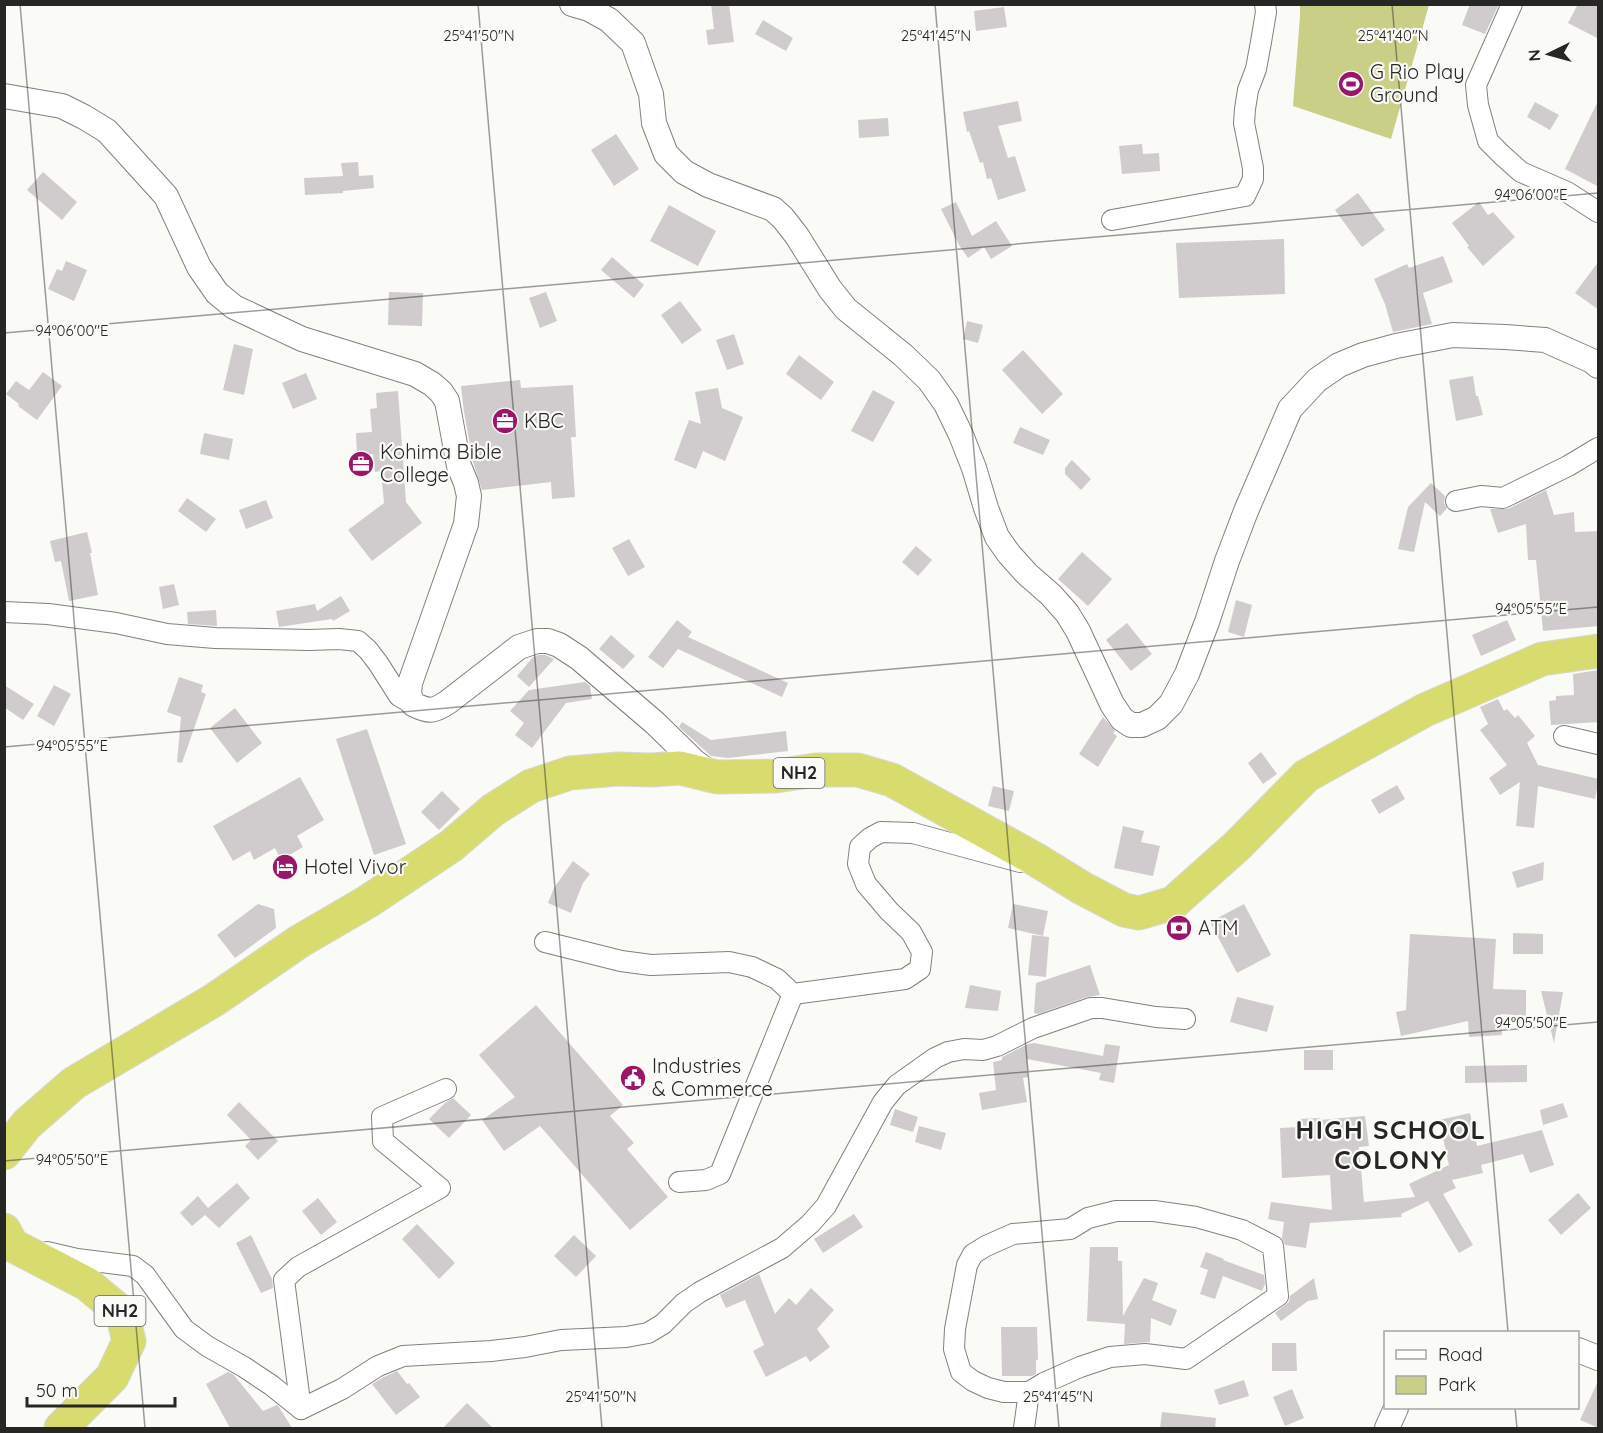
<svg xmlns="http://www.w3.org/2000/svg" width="1603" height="1433" font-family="Quicksand,sans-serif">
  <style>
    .green { fill: #cacf88 }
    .building { fill: #d0ccce }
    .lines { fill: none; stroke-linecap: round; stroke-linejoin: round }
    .minor-casing { stroke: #81827e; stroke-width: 22 }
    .tertiary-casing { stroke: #81827e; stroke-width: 26 }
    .trunk-casing { stroke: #d8d8d8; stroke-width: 35 }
    .minor { stroke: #fff; stroke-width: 20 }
    .tertiary { stroke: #fff; stroke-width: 24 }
    .trunk { stroke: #d8dc6e; stroke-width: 33 }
    .ticks { fill: none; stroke: #262624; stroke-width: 1.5; stroke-opacity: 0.45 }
    .labels { text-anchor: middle; stroke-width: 4.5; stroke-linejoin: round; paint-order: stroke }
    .shield { fill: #fafaf6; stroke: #666663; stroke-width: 1.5 }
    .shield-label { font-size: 18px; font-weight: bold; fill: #262624 }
    .poi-label { font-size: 20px; fill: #262624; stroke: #fafaf6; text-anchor: start }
    .district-label { font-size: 26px; font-weight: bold; letter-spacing: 1.5px; fill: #262624; stroke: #fafaf6 }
    .ticks-label { font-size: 15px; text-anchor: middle; fill: #262624; stroke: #fafaf6; stroke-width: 4.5; stroke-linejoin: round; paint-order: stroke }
  </style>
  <rect width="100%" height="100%" fill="#fafaf6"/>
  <polygon class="green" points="1300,5 1429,5 1391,139 1293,106 1300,16"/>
  <g class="building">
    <polygon points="711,4 729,4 734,42 708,45 706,30 714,29"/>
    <polygon points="1470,4 1499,4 1485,34 1462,25"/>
    <polygon points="1578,4 1599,4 1599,39 1568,23"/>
    <polygon points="1004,7 1007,27 976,31 974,11"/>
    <polygon points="763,20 793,38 786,51 755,34"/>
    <polygon points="1599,99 1599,187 1565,169"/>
    <polygon points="1018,101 1022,121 998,126 1008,158 1015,156 1026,191 998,200 991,178 987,179 983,162 980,163 969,131 967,132 963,112"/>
    <polygon points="1535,102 1559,115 1550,130 1527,117"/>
    <polygon points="888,118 889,136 859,138 858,120"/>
    <polygon points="616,134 639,169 614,186 591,150"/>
    <polygon points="1142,144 1143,154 1159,153 1160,171 1122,174 1119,146"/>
    <polygon points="358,162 359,176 373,175 374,188 343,191 343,193 305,195 304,178 343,176 341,163"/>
    <polygon points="43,172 77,202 62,220 27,190"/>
    <polygon points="1358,193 1385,230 1362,247 1335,210"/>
    <polygon points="956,202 972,236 996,221 1012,246 991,259 984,247 968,258 959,245 941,209"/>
    <polygon points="1479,202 1488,215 1493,212 1515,237 1483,266 1467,247 1469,246 1452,223"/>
    <polygon points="669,205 716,231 698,266 650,241"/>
    <polygon points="1284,239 1285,294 1179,298 1176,243"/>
    <polygon points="1443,256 1453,282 1423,293 1432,324 1393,332 1385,304 1374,279 1407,264 1409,268"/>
    <polygon points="612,257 644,285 634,298 601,270"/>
    <polygon points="66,261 87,270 74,301 48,289 57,269 62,271"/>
    <polygon points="1599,261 1599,310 1575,293"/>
    <polygon points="389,292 423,293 422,326 388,325"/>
    <polygon points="546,292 557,321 540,328 529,298"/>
    <polygon points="680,301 702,330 682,344 661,315"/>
    <polygon points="967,321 983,325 978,343 963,339"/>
    <polygon points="734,334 744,364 727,370 716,340"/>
    <polygon points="234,344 253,349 244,395 223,390"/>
    <polygon points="1023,350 1063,394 1042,414 1002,370"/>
    <polygon points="799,355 834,382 821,400 786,374"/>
    <polygon points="43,372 62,386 37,420 18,406 19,404 6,394 16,381 29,390"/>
    <polygon points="306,373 317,399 293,409 282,383"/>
    <polygon points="1473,376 1476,396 1478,396 1483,415 1456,421 1449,380"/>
    <polygon points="520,380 521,388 573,385 576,437 571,437 575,497 552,499 551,482 482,490 473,462 464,412 461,386"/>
    <polygon points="718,388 722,408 743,417 725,461 703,451 696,469 674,460 689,420 701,424 695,392"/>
    <polygon points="873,390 895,402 873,442 851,431"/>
    <polygon points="398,391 406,502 422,523 372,561 348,530 384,503 381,471 375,472 373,454 357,455 356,433 372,432 370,409 377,408 376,393"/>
    <polygon points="1020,427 1050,440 1043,455 1013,443"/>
    <polygon points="204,433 233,439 229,460 200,454"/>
    <polygon points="1072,460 1091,479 1081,490 1065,474 1065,468"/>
    <polygon points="1431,483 1445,496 1444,503 1447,508 1440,516 1425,502 1414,552 1398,549 1408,507"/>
    <polygon points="1546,490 1554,515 1574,512 1575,532 1599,531 1599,626 1543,631 1536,560 1528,560 1526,524 1498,533 1490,509 1508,509"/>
    <polygon points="187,498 216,519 206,532 178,511"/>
    <polygon points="266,500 273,518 246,529 239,510"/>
    <polygon points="87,532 92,553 90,553 98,595 69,601 61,561 55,562 50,541"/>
    <polygon points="629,539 645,567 628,576 612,548"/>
    <polygon points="916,546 932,560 918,576 902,562"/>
    <polygon points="1082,552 1112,579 1088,606 1058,579"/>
    <polygon points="174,584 179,605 163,609 159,587"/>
    <polygon points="341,596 350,611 333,621 332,619 279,627 276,611 315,604 317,611"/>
    <polygon points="1236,600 1252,605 1244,637 1228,632"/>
    <polygon points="216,610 217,626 188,624 187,612"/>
    <polygon points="677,620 692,632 688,637 788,683 782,697 678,649 663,668 648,657"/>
    <polygon points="1507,620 1516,640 1481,656 1472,635"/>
    <polygon points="1127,623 1152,654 1131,671 1106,640"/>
    <polygon points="611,635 635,656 623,669 599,649"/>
    <polygon points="539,655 545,655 554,659 529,687 517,676 533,657"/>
    <polygon points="1599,670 1599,722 1551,725 1549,701 1556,700 1556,696 1574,695 1573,674"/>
    <polygon points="179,677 203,685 201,692 206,694 182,763 177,762 181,717 167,712"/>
    <polygon points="585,682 590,686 592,699 566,703 532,748 515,735 524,723 510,711 529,690"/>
    <polygon points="4,685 34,704 23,720 4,707"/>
    <polygon points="54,685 71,694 54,726 37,716"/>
    <polygon points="1498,699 1504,711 1507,709 1515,718 1518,715 1535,736 1527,743 1538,765 1599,779 1595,799 1538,786 1534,828 1516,826 1520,782 1500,795 1489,778 1507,765 1480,730 1488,724 1480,707"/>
    <polygon points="235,708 262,743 237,763 210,728"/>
    <polygon points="1103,717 1115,731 1113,733 1117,736 1098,767 1079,754"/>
    <polygon points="682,722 711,740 786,731 788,751 728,758 711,756 679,727"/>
    <polygon points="367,729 406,844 374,855 336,739"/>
    <polygon points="1261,752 1277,774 1263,784 1248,763"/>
    <polygon points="300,777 324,820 297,836 303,847 281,860 275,848 254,860 250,851 233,861 213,826"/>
    <polygon points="1397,785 1405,799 1379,814 1371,800"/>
    <polygon points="993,786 1014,791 1009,811 988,806"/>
    <polygon points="442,791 460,809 439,830 421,812"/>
    <polygon points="1123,826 1144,831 1141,842 1160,846 1153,876 1114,868"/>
    <polygon points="573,861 590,874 583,883 571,913 548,903 554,888"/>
    <polygon points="1544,862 1543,880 1517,888 1512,872"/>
    <polygon points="258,904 274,909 276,928 235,958 217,935"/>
    <polygon points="1013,904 1048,911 1043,936 1008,928"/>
    <polygon points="1244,904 1271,955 1237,973 1210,922"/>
    <polygon points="1513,933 1543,934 1543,954 1513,954"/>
    <polygon points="1410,934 1496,939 1493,989 1526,990 1526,1016 1501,1014 1502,1035 1469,1037 1468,1021 1401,1036 1396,1012 1406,1010"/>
    <polygon points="1032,935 1049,937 1046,977 1028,975"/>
    <polygon points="1090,965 1100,995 1087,997 1038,1014 1034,1013 1036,983"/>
    <polygon points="970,985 1001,991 998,1011 965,1008"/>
    <polygon points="1541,991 1563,992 1554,1043"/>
    <polygon points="1237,997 1274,1006 1267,1032 1230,1022"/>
    <polygon points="536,1005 623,1105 610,1116 634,1143 627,1149 668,1197 630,1230 540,1126 504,1151 482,1120 515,1097 479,1055"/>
    <polygon points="1034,1043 1103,1056 1105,1044 1120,1046 1114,1083 1099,1080 1101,1073 1027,1059 1028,1077 1023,1078 1027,1102 982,1110 979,1093 996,1090 993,1062 1002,1060 1002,1057 1028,1044"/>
    <rect x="1304" y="1050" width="29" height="20"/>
    <polygon points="1527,1065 1527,1082 1465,1083 1465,1066"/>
    <polygon points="453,1098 471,1115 449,1138 429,1119 445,1103"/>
    <polygon points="239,1102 278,1141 258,1160 245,1146 251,1140 227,1115"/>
    <polygon points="1563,1103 1568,1117 1543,1125 1540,1110"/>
    <polygon points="895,1109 918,1117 913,1132 890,1125"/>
    <polygon points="1470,1113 1477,1146 1542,1130 1554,1165 1530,1173 1523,1154 1481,1165 1483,1173 1452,1180 1456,1188 1443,1194 1473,1245 1459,1253 1428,1201 1401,1214 1402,1217 1310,1223 1306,1248 1285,1245 1282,1238 1284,1222 1268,1219 1271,1202 1332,1210 1330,1175 1282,1178 1280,1128 1299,1127 1298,1119 1320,1118 1320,1120 1365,1116 1369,1146 1359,1147 1364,1202 1415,1197 1409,1184 1449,1165 1439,1120"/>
    <polygon points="919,1126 946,1133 941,1150 915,1142"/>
    <polygon points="237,1183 250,1198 219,1228 205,1215 192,1226 180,1213 198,1196 208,1208"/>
    <polygon points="1578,1193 1591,1208 1561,1235 1548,1220"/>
    <polygon points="318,1198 337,1222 321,1235 302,1211"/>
    <polygon points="854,1214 863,1227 823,1253 814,1239"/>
    <polygon points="417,1224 455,1263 439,1279 402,1239"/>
    <polygon points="251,1235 272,1279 273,1288 261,1293 236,1243"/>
    <polygon points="574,1235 596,1256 576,1277 554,1256"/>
    <polygon points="1090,1247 1118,1247 1118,1261 1122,1261 1123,1316 1144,1278 1158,1283 1152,1300 1177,1310 1171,1326 1151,1318 1150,1342 1124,1344 1125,1324 1087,1321"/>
    <polygon points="1206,1252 1224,1259 1223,1260 1264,1275 1265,1284 1262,1291 1223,1276 1215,1299 1200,1294 1208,1270 1200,1267"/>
    <polygon points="759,1274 775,1314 789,1298 796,1305 811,1288 834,1310 817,1329 830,1347 810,1362 806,1356 766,1377 753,1351 764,1345 745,1300 726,1308 720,1295"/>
    <polygon points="1314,1278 1318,1299 1308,1301 1281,1321 1275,1313 1285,1305 1289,1302 1290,1296"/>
    <polygon points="1001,1327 1037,1327 1038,1360 1036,1360 1036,1374 1032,1376 1002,1376"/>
    <polygon points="1272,1343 1296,1343 1297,1371 1272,1371"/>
    <polygon points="397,1371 407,1384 409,1383 420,1397 396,1415 372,1384 384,1377"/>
    <polygon points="228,1372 233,1374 263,1411 277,1405 279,1407 292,1428 230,1428 206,1384"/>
    <polygon points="1599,1379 1599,1428 1580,1420"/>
    <polygon points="1244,1380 1249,1396 1219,1405 1214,1390"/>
    <polygon points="1292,1389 1304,1418 1285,1426 1273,1397"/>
    <polygon points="467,1403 493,1428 443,1428"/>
    <polygon points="1162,1412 1216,1418 1215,1428 1160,1428"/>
  </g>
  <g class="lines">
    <g class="minor-casing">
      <g id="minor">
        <polyline points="1512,4 1476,85 1478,105 1488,141 1503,156 1521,172 1567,192 1598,212"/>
        <polyline points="1112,220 1245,196 1253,179 1253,168 1244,123 1245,109 1248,90 1256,69 1261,42 1266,12 1265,4"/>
        <polyline points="1456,501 1481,496 1503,498 1568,466 1598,448"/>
        <polyline points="4,612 48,614 116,623 167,634 215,638 309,640 339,639 358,641 368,650 378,663 399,696 413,704"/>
        <polyline points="1564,736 1598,744"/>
        <polyline points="545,942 621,961 651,965 729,962 752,967 777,979 793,994 905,979 920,969 922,952 911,932 889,911 866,884 858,864 860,847 870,838 881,832 913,833 1020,862"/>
        <polyline points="679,1182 706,1180 720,1174 793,994"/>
        <polygon points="1116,1211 1154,1211 1196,1217 1242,1230 1273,1246 1278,1296 1186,1359 1145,1354 1110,1357 1080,1367 1044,1383 1029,1392 1004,1392 988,1388 973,1381 961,1372 954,1349 955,1329 967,1265 973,1254 986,1246 1013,1234 1070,1229 1088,1218"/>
        <polyline points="47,1252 77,1259 133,1266 145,1275 184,1329 207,1346 244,1367 271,1385 301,1409 342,1389 378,1366 403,1356 491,1351 525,1347 561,1340 626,1337 648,1333 663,1324 684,1303 700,1292 782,1248 810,1224 826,1206 883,1102 897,1085 935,1058 948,1052 964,1049 983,1050 997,1046 1033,1028 1091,1008 1102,1008 1156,1017 1185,1019"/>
        <polyline points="301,1409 284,1280 298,1267 440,1188 383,1141 382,1117 446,1089"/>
        <polyline points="1024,1428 1029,1392"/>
      </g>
    </g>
    <g class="tertiary-casing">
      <g id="tertiary">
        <polyline points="572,4 589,9 609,20 633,43 651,94 654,123 666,154 684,172 708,185 773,209 783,218 797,236 830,289 846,309 903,355 929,380 946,404 961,435 974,468 986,508 997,537 1009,554 1027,574 1051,595 1067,613 1078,631 1112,704 1122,719 1131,725 1142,725 1157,718 1171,704 1187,674 1207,622 1227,561 1246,511 1290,409 1317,380 1339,365 1363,355 1396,346 1453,335 1505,337 1545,340 1592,361 1598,366"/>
        <path d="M4 96 62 106 84 117 107 131 166 196 199 267 217 293 234 307 302 339 415 374 432 384 441 392 447 401 459 466 466 483 469 496 466 524 410 683 409 694 413 704C429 712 433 712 448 702L519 647 537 641H548L559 645 579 658 655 723 695 762 710 773"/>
        <polyline points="1578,1350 1598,1358"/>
        <polyline points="1387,1428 1396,1408"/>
      </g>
    </g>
    <g class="trunk-casing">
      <g id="trunk">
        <polyline points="4,1153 27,1124 74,1083 214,1000 300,941 367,902 451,846 493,810 531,786 570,773 618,769 652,770 680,768 717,777 776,776 816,770 858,770 892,780 1035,859 1082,888 1124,910 1139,913 1173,903 1237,846 1306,776 1358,747 1425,710 1542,659 1598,651"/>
        <polyline points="4,1230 12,1245 87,1284 122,1313 129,1341 112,1377 61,1428"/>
      </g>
    </g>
    <use href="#minor" class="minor"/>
    <use href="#tertiary" class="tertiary"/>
    <use href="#trunk" class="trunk"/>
  </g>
  <path class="ticks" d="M20 4 145 1428M478 4 602 1428M935 4 1059 1428M1392 4 1508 1332M4 333 1598 193M4 747 1598 607M4 1161 1598 1022M1515 1408 1517 1428"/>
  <defs>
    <g id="stadium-disc" transform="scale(1.35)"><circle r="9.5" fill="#99166a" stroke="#fafaf6"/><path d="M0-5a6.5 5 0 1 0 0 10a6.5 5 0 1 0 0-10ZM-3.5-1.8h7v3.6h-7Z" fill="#fff"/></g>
    <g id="office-disc" transform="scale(1.35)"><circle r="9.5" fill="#99166a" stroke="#fafaf6"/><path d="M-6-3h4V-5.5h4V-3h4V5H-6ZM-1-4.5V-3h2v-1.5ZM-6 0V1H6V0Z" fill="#fff"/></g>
    <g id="hotel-disc" transform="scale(1.35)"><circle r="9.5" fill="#99166a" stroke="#fafaf6"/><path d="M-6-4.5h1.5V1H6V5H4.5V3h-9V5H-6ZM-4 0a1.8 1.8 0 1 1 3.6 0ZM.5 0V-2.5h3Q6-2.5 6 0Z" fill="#fff"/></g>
    <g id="bank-disc" transform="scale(1.35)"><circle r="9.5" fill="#99166a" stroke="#fafaf6"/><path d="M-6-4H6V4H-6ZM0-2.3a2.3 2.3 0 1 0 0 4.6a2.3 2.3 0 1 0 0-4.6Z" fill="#fff"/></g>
    <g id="civic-disc" transform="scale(1.35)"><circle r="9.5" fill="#99166a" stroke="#fafaf6"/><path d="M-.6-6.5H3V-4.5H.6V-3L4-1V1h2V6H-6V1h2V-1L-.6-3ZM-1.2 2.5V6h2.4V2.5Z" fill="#fff"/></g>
  </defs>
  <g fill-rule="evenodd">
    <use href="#stadium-disc" x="1351" y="84"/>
    <use href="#office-disc" x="505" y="421"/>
    <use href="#office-disc" x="361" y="464"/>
    <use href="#hotel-disc" x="285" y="867"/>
    <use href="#bank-disc" x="1179" y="928"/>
    <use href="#civic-disc" x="633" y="1078"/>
  </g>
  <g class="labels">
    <g class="shield">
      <rect x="773.5" y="758" width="51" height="30" rx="4.5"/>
      <rect x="94.5" y="1296" width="51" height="30" rx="4.5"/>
    </g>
    <g class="shield-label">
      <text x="799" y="779">NH2</text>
      <text x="120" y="1317">NH2</text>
    </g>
    <g class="poi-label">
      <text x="1370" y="79">G Rio Play<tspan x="1370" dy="23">Ground</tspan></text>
      <text x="524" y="428">KBC</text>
      <text x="380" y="459">Kohima Bible<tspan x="380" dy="23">College</tspan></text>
      <text x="304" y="874">Hotel Vivor</text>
      <text x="1198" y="935">ATM</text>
      <text x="652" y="1073">Industries<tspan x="652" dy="23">&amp; Commerce</tspan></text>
    </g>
    <g class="district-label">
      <text x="1391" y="1139">HIGH SCHOOL<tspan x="1391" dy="30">COLONY</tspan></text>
    </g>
  </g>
  <g class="ticks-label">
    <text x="479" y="41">25°41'50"N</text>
    <text x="936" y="41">25°41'45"N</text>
    <text x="1393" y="41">25°41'40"N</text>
    <text x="1531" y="200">94°06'00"E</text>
    <text x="72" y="336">94°06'00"E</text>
    <text x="1531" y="614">94°05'55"E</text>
    <text x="72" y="751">94°05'55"E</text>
    <text x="1531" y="1028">94°05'50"E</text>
    <text x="72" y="1165">94°05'50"E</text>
    <text x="601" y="1402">25°41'50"N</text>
    <text x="1058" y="1402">25°41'45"N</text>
  </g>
  <rect width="1603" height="1433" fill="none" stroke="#262624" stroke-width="12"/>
  <rect x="1384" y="1331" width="195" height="78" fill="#fafaf6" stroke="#a5a5a2" stroke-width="1.5"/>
  <rect x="1396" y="1350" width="30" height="9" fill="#ffffff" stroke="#a5a5a2" stroke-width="1.5"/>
  <text x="1438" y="1361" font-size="18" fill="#262624">Road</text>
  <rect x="1396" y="1376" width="30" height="18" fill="#cacf88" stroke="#a5a5a2" stroke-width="1.5"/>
  <text x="1438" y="1391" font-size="18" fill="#262624">Park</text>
  <g transform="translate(1549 54) rotate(265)" stroke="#fafaf6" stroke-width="4.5" paint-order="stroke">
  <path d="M0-4.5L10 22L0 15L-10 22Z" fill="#262624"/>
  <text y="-9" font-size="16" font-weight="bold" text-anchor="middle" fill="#262624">N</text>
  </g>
  <path d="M27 1397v9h148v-9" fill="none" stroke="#262624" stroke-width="3"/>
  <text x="36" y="1397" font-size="18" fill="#262624" stroke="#fafaf6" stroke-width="4.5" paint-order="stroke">50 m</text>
</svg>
